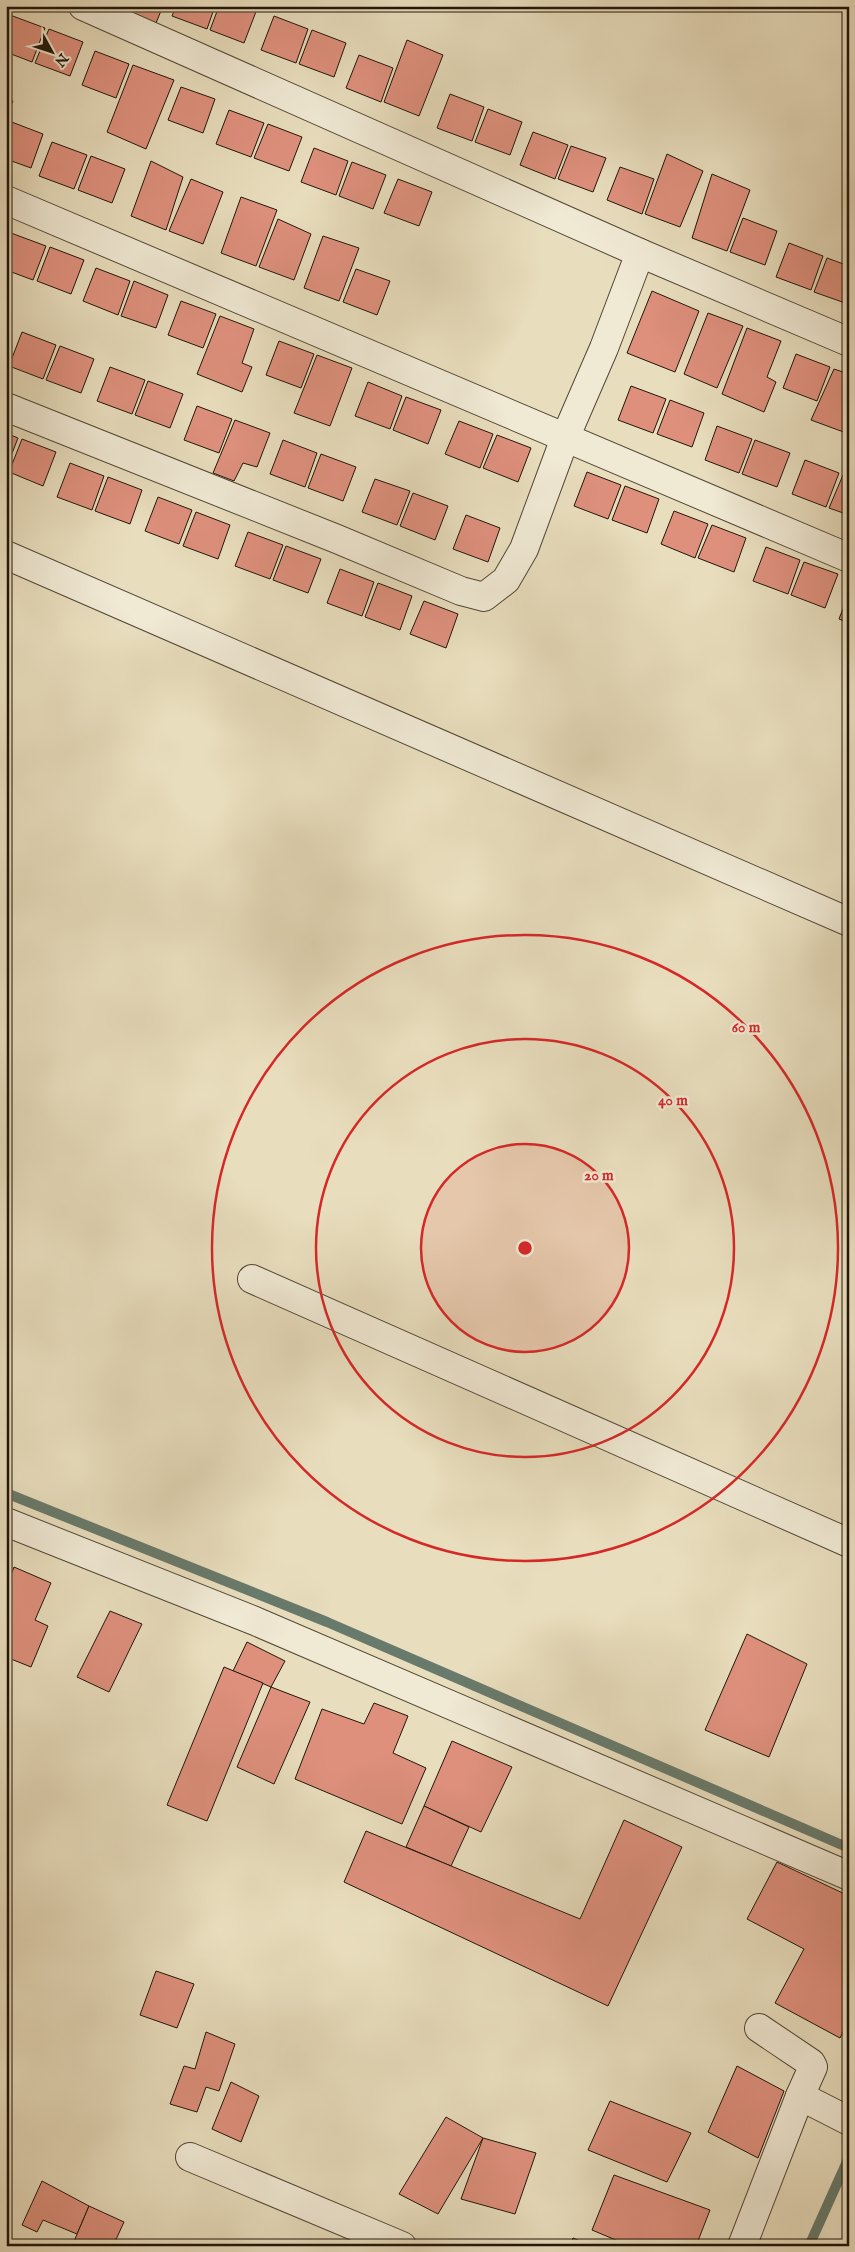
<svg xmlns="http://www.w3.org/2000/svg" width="855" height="2252" font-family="'IM FELL English',serif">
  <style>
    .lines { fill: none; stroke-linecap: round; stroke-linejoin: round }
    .stream { stroke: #687a6b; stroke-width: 10 }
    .building { fill: #de907d; stroke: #201609 }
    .minor-casing { stroke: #524836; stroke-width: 30 }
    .minor { stroke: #f0e9d4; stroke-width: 28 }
    .ring { fill: none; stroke: #d62828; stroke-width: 2.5 }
    .centre { fill: #d62828; stroke: #f0e9d4; stroke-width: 2.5 }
    .ring-label { font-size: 15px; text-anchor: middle; font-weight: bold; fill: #d62828; stroke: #f0e9d4; stroke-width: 5; stroke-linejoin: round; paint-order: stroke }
  </style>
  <rect width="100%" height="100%" fill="#e8ddbd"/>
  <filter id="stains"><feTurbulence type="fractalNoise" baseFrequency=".004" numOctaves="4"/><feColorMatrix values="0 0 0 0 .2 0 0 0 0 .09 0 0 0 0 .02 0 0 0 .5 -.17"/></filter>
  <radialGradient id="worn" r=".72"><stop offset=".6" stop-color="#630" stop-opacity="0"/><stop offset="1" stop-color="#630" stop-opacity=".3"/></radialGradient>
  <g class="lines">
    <g class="stream">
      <polyline points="6,1493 327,1622 849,1848"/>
      <polyline points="809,2246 849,2157"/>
    </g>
  </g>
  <g class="building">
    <polygon points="122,6 163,6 156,23 122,8"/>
    <polygon points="176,6 215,6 207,29 172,16"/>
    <polygon points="219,6 249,6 257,9 244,43 210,30"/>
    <polygon points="10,15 45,28 32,62 6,52 6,26"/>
    <polygon points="274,16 308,29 296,63 261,50"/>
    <polygon points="49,29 83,42 70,76 35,63"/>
    <polygon points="312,30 346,43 334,77 299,64"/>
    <polygon points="407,40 443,55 419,116 384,102"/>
    <polygon points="95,51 129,64 116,98 82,85"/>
    <polygon points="359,55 393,68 381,102 346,88"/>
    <polygon points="133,65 174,80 146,149 107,132"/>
    <polygon points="181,87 215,99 203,133 168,120"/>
    <polygon points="450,94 484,107 472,141 437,128"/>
    <polygon points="6,98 13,101 6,118"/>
    <polygon points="488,109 522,122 510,155 475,142"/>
    <polygon points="229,110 264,123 251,157 216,144"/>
    <polygon points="9,121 43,134 31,168 6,159 6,128"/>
    <polygon points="268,124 302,137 289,171 254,158"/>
    <polygon points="533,132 568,145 555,179 520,165"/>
    <polygon points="52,142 87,155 74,189 39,176"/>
    <polygon points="571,146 606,158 593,192 558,179"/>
    <polygon points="314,148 348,161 336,195 301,182"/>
    <polygon points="667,154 703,171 680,227 645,214"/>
    <polygon points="91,156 125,169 112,203 78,190"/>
    <polygon points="151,161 183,177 166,230 131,216"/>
    <polygon points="352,162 386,175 373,209 339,196"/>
    <polygon points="620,167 654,179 642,214 607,200"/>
    <polygon points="712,174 750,190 727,251 692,238"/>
    <polygon points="191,179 223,192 203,244 169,231"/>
    <polygon points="398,179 432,192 419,226 384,213"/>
    <polygon points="241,197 277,210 256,266 221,253"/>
    <polygon points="743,218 777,231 765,265 730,252"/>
    <polygon points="278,219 311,234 294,280 259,267"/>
    <polygon points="11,233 46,246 33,280 6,270 6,246"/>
    <polygon points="323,236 359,248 339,301 304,288"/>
    <polygon points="789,243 823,256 811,290 776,277"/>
    <polygon points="50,247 84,260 71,294 37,281"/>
    <polygon points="827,258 849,266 848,304 814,292"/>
    <polygon points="96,268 130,281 118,315 83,301"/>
    <polygon points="356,269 390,281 377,315 343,302"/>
    <polygon points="134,281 168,295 156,328 121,316"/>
    <polygon points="652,291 699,311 675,372 627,353"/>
    <polygon points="181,301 216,314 203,348 168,335"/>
    <polygon points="708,313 743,326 717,388 684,374"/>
    <polygon points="220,316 254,329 242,363 252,367 242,392 197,374"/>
    <polygon points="747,328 781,341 767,377 776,382 764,412 722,394"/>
    <polygon points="22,332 56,345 43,379 9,366"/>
    <polygon points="279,341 314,354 301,388 266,375"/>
    <polygon points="60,346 94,359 81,393 46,380"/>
    <polygon points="796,354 830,367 817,401 783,388"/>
    <polygon points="317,355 352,368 330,426 294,413"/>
    <polygon points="110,367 145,380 132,414 97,401"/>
    <polygon points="834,369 849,374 849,434 811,420"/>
    <polygon points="148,381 183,394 170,428 135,415"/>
    <polygon points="368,382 402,396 390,429 355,416"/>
    <polygon points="631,386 666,399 653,433 618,420"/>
    <polygon points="406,397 441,410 428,444 393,430"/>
    <polygon points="670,400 704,413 692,447 657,434"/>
    <polygon points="197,406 232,419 219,453 184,440"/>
    <polygon points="235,420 270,433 257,467 243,463 234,481 213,473"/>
    <polygon points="459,421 493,434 480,468 445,454"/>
    <polygon points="717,426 752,439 739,473 705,460"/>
    <polygon points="6,433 18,438 6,469"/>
    <polygon points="497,435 531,448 518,482 483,468"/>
    <polygon points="22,439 56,452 43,486 9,472"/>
    <polygon points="283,440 317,453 305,487 270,474"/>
    <polygon points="755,440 790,453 777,487 742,474"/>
    <polygon points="321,454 356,467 343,501 308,488"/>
    <polygon points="805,460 839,473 826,507 792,494"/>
    <polygon points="70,463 104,476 92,510 57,497"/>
    <polygon points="587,472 621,485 608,519 574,506"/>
    <polygon points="843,475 849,477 849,515 829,508"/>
    <polygon points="108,477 142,490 130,524 95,511"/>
    <polygon points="375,479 410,491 397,525 362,512"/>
    <polygon points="625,486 659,499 647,533 612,520"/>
    <polygon points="413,493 448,506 435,540 400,526"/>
    <polygon points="158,497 192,510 179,544 145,531"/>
    <polygon points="674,511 708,524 695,558 661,544"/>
    <polygon points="196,512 230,525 218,559 183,546"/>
    <polygon points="466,515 500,528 488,562 453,549"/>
    <polygon points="712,525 746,538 734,572 698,558"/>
    <polygon points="248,532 283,545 270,579 235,566"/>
    <polygon points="286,546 321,559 308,593 273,580"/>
    <polygon points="766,547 800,560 788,594 753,581"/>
    <polygon points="804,562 838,574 825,608 791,595"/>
    <polygon points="340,569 374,582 362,616 327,603"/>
    <polygon points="378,583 412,596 400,630 365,617"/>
    <polygon points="849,593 849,623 839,619"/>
    <polygon points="424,601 458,614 446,648 410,634"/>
    <polygon points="14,1567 51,1583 35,1620 48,1626 31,1667 6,1657 6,1588"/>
    <polygon points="110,1611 142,1624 109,1692 77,1677"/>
    <polygon points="747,1634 807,1664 769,1757 705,1730"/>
    <polygon points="247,1642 285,1661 271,1687 233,1671"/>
    <polygon points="224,1667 263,1683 207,1821 167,1805"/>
    <polygon points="271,1687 310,1702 274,1784 237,1767"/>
    <polygon points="374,1703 408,1716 393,1753 426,1768 402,1824 295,1779 322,1709 364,1724"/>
    <polygon points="452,1741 512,1767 481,1832 424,1806"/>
    <polygon points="424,1806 469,1827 451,1866 406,1847"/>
    <polygon points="624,1820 682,1847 608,2006 344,1882 366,1831 580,1919"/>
    <polygon points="777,1862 849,1896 849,2020 840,2038 775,2003 804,1949 747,1919"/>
    <polygon points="156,1971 194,1984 177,2028 140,2015"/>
    <polygon points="206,2032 235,2044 219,2091 206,2087 197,2112 170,2104 184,2066 195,2069"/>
    <polygon points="737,2066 784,2091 758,2158 708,2132"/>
    <polygon points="231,2082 259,2096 241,2142 212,2129"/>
    <polygon points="610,2101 691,2133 667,2182 588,2150"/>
    <polygon points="446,2117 483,2138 438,2214 399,2194"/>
    <polygon points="483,2138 536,2153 515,2214 461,2199"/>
    <polygon points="614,2175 710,2210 696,2246 630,2246 592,2230"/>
    <polygon points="42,2181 89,2206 77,2234 43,2220 37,2232 22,2225"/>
    <polygon points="89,2206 124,2222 113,2246 72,2246"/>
    <polygon points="573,2238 592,2246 570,2246"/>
  </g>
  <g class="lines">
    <g class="minor-casing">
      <g id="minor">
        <polyline points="83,6 640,253 849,342"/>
        <polyline points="6,200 849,558"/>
        <polyline points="6,407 337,539 461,591 484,597 506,580 524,549 565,438 604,348 640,253"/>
        <polyline points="6,555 849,922"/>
        <polyline points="252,1279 849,1543"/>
        <polyline points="6,1522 255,1621 849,1876"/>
        <polyline points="800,2096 849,2121"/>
        <polyline points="190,2157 402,2246"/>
        <polyline points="742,2246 800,2096 813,2067 811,2063 759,2028"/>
      </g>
    </g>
    <use href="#minor" class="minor"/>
  </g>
  <circle cx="525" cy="1248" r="104" fill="#d62828" fill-opacity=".12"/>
  <g class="ring">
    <circle cx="525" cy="1248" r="104"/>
    <circle cx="525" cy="1248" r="209"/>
    <circle cx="525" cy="1248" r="313"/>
  </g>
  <circle cx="525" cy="1248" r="8" class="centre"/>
  <g class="ring-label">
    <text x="746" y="1032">60 m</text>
    <text x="673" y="1105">40 m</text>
    <text x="599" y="1180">20 m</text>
  </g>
  <rect width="855" height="2252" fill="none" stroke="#e8ddbd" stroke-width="25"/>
  <rect x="8" y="8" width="840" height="2237" fill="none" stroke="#201609" stroke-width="2.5"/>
  <rect x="12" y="12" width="830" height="2227" fill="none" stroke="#201609"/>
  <g transform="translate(52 52) rotate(130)" stroke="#f0e9d4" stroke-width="4" paint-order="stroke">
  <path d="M0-4L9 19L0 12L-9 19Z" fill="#201609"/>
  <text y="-8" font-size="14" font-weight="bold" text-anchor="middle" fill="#201609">N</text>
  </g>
  <rect width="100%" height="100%" filter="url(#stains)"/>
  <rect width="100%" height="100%" fill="url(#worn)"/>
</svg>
